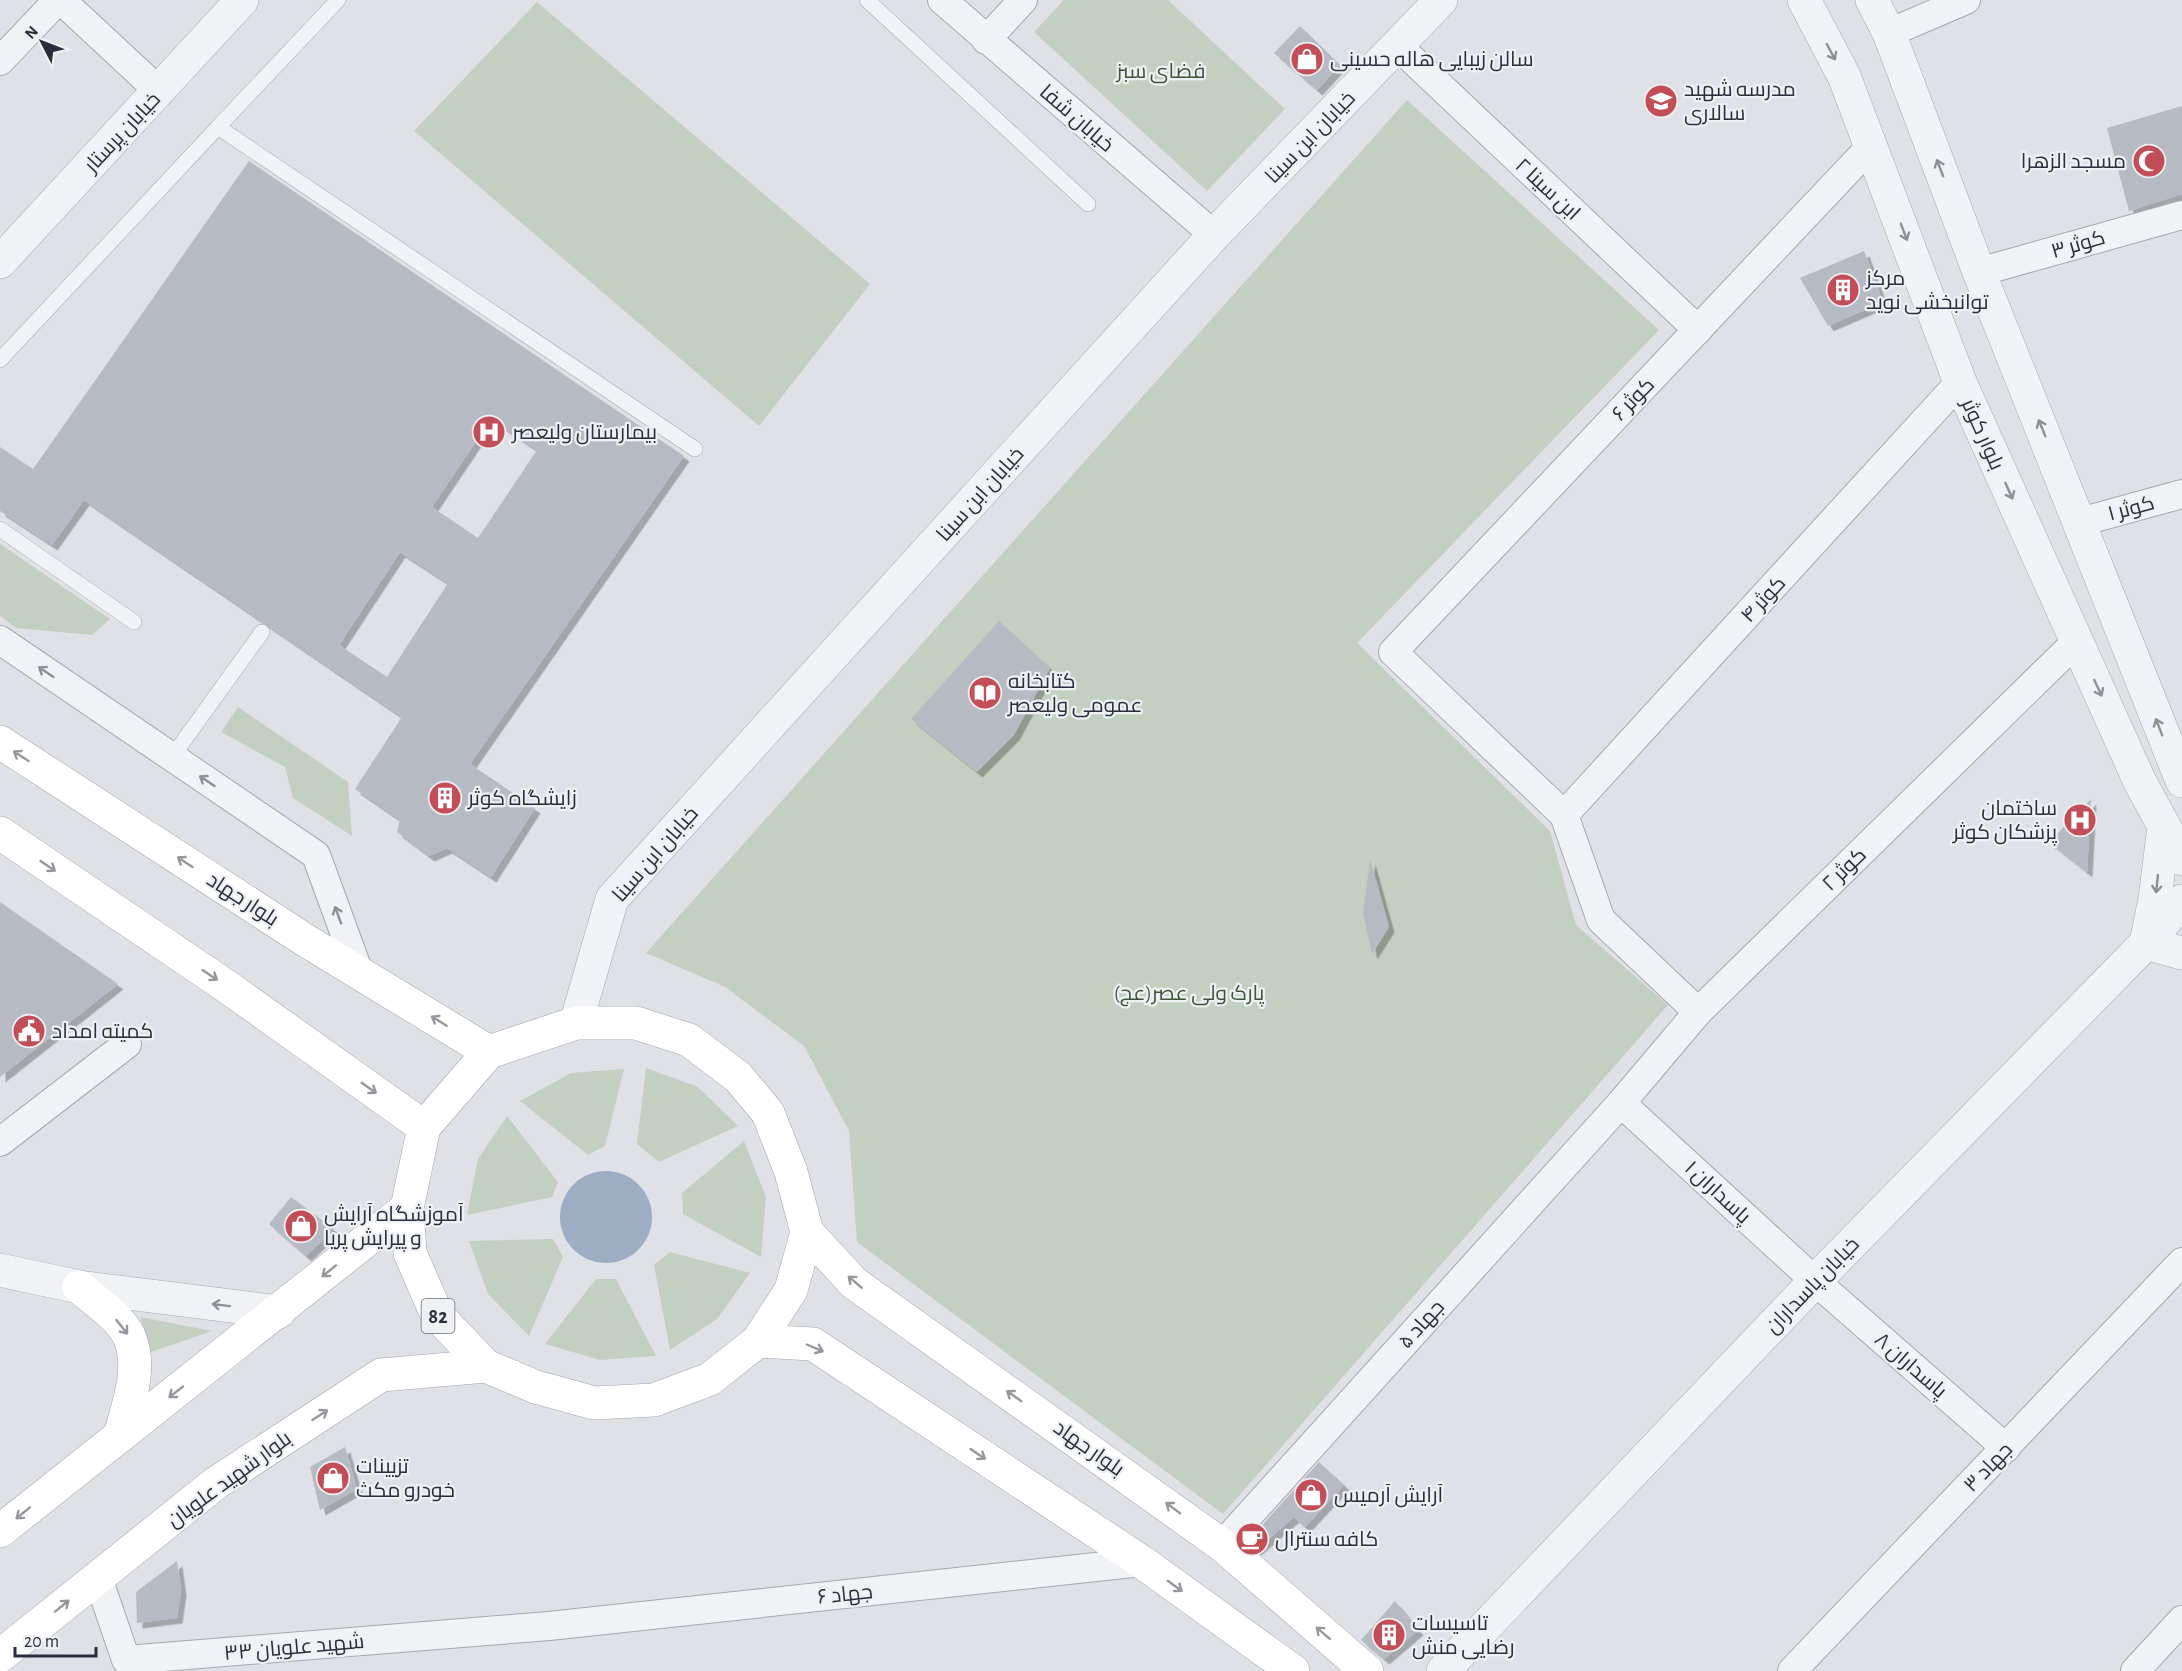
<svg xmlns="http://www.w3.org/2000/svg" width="2182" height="1671" font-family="'Alegreya Sans',Cairo,sans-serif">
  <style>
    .green { fill: #c3d0c1 }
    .water { fill: #9dadc4 }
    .building { fill: #b6bac3; fill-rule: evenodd; filter: url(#shadow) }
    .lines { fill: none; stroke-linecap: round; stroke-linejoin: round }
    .service-casing { stroke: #a5a8b0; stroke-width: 16 }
    .minor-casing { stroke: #a5a8b0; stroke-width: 30 }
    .tertiary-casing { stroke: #a5a8b0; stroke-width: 34 }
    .primary-casing { stroke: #9fa5b1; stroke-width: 34 }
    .service { stroke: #f1f2f5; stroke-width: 15 }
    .minor { stroke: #f1f2f5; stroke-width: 28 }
    .tertiary { stroke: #f1f2f5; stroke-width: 33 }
    .primary { stroke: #fff; stroke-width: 33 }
    .oneway { stroke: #8d9098 }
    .oneway2 { stroke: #94979e }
    .labels { text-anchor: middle; stroke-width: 4.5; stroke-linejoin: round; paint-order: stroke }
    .shield { fill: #eef0f4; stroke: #646973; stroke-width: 1.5 }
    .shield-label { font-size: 20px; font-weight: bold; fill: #292f3c }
    .poi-label { font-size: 21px; fill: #292f3c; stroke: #eef0f4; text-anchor: start }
    .park-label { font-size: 21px; fill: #3b5738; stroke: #eef0f4 }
    .street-label { font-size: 21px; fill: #292f3c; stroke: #eef0f4 }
  </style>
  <defs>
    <filter id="shadow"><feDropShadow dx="5.5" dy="5.5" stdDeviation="0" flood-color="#0004"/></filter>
  </defs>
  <rect width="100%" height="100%" fill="#dfe1e7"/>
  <g class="green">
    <polygon points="1064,0 1168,0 1285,109 1207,191 1034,32"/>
    <polygon points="537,2 870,284 759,426 414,131"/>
    <polygon points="1407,100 1659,330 1357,643 1550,831 1576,925 1668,1005 1223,1514 857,1242 849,1131 804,1046 725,987 646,953"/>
    <polygon points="0,544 110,619 92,635 16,628 0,616"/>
    <polygon points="238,707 348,782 352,836 293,798 285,767 221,732"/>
    <polygon points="646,1068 698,1087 738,1126 659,1162 637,1144"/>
    <polygon points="624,1069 605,1146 588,1155 520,1101 571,1073"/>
    <polygon points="507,1116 558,1182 552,1197 467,1215 478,1159"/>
    <polygon points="744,1141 766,1197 761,1257 683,1214 682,1193"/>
    <polygon points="553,1239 563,1257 529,1336 488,1294 469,1241"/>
    <polygon points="670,1252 750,1273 717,1319 670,1350 654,1265"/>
    <polygon points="596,1279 616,1279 656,1356 600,1360 545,1344"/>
    <polygon points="140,1317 212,1331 151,1352"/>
  </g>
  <circle class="water" cx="606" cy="1217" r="46"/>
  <g class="building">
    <polygon points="1300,26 1340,65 1317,90 1274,53"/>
    <polygon points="2182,106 2182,194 2129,211 2107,128"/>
    <path d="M249 161 684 456 470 764 535 808 491 877 447 848 429 856 397 832 400 820 355 789 402 717 84 500 52 545 0 511V447L33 469ZM491 419 537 450 478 538 432 507ZM400 552 448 583 387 677 339 645Z"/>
    <polygon points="1864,251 1883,302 1828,326 1800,278"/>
    <polygon points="999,621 1050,668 1014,735 977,772 911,719"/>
    <polygon points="2091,799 2087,872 2049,842"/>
    <polygon points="1370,859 1389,927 1372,954 1363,913"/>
    <polygon points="0,902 118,984 0,1077"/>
    <polygon points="291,1197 334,1229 306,1256 269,1224"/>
    <polygon points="345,1447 357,1489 320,1510 310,1467"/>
    <polygon points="1319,1462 1344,1485 1305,1527 1294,1517 1256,1550 1247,1542"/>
    <polygon points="177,1561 181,1590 177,1618 137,1623 136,1592"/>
    <polygon points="1395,1601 1418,1630 1384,1659 1361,1640"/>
  </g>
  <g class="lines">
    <g class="service-casing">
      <g id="service">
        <polyline points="867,0 1088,204"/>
        <polyline points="218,127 338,0"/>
        <polyline points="0,360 218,127 695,449"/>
        <polyline points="0,529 134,622"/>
        <polyline points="172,757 262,632"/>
      </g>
    </g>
    <g class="minor-casing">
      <g id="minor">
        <polyline points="61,0 160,92"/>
        <polyline points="942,0 1214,235"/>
        <polyline points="1889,33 1966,0"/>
        <polyline points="986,40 1023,0"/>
        <polyline points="1399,47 1698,330"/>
        <polyline points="0,61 58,0"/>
        <polyline points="1979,272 2182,215"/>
        <polyline points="2080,522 2182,494"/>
        <polyline points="0,640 316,855 358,970"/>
        <polyline points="1564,815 1960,382"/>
        <polyline points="1698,1012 1601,920 1564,815 1393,652 1872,145"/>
        <polyline points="1621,1103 1815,1281 2006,1448"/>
        <polyline points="0,1142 127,1044"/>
        <polyline points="1222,1545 1621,1103 1698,1012 2076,642"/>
        <polyline points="98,1578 126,1660 549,1626 1142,1562"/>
        <polyline points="1792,1671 2182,1262"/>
        <polyline points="2135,1671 2182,1620"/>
      </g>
    </g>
    <g class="tertiary-casing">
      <g id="tertiary">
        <polyline points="1804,0 1844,76 1960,382 2140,782 2182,859"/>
        <polyline points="1872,0 1889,33 1979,272 2182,781"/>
        <polyline points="0,262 242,0"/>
        <polyline points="2164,826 2155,899 2146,943 2182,953"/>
        <polyline points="576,1023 612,899 1214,235 1441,0"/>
        <polyline points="0,1270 79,1287 279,1312"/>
        <polyline points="1443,1671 1815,1281 2146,943 2182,901"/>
      </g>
    </g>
    <g class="primary-casing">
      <g id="primary">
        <polyline points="0,742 305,940 489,1052"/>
        <polyline points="0,833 226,986 424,1127"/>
        <polygon points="576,1023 636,1023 689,1040 738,1077 768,1113 791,1172 807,1232 791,1290 758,1341 710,1379 654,1400 594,1403 536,1387 486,1366 437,1315 410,1253 407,1208 424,1127 489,1052"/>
        <polyline points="807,1232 854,1283 1222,1545 1367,1671"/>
        <path d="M79 1287C95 1301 119 1316 129 1336 143 1367 128 1405 120 1436"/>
        <polyline points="758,1341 813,1344 1142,1562 1293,1671"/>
        <polyline points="0,1531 407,1208"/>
        <polyline points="0,1656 216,1483 381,1375 486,1366"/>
      </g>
    </g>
    <use href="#service" class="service"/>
    <use href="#minor" class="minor"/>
    <use href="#tertiary" class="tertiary"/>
    <use href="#primary" class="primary"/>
  </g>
  <defs><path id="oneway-shaft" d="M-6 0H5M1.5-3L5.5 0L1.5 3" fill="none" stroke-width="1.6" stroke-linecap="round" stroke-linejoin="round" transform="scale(1.5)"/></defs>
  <g class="oneway">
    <use href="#oneway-shaft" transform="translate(1831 52) rotate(62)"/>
    <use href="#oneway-shaft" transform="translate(1940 168) rotate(-111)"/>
    <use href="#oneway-shaft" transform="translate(1904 232) rotate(69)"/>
    <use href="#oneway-shaft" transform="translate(2042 428) rotate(-112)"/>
    <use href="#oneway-shaft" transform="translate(2009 491) rotate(66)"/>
    <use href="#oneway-shaft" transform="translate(46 672) rotate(-146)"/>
    <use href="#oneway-shaft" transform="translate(2098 688) rotate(65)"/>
    <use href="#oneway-shaft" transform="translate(2159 727) rotate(-111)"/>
    <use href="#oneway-shaft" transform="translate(207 781) rotate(-146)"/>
    <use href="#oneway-shaft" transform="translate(2157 884) rotate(96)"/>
    <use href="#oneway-shaft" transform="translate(338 915) rotate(-110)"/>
    <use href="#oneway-shaft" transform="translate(221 1305) rotate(-173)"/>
  </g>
  <g class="oneway2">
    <use href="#oneway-shaft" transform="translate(21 756) rotate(-147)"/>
    <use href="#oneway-shaft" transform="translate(185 862) rotate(-147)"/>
    <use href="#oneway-shaft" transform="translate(48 866) rotate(34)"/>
    <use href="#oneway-shaft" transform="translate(210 975) rotate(34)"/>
    <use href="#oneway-shaft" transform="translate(439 1021) rotate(-148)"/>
    <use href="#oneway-shaft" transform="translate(369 1088) rotate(35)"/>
    <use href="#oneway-shaft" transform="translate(329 1271) rotate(141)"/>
    <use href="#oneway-shaft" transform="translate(855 1282) rotate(-139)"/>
    <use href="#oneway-shaft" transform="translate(122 1327) rotate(52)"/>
    <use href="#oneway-shaft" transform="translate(815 1348) rotate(23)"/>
    <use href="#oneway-shaft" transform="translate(176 1392) rotate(142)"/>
    <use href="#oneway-shaft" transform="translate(1014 1396) rotate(-145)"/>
    <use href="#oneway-shaft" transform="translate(320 1415) rotate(-33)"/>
    <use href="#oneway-shaft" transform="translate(978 1454) rotate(34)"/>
    <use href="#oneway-shaft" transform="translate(1173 1508) rotate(-143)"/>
    <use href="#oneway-shaft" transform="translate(23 1513) rotate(141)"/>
    <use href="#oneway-shaft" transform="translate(1175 1586) rotate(36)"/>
    <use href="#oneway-shaft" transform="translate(62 1606) rotate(-39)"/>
    <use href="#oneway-shaft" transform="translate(1323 1633) rotate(-139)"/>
  </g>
  <defs>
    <g id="shop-disc" transform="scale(1.725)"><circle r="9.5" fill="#c24e57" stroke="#eef0f4"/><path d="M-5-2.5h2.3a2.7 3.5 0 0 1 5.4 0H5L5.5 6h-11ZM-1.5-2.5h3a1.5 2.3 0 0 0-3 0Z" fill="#fff"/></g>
    <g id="school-disc" transform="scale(1.725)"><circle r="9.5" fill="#c24e57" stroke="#eef0f4"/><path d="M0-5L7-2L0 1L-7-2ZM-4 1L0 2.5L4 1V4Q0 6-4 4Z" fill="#fff"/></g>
    <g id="mosque-disc" transform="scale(1.725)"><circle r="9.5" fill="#c24e57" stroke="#eef0f4"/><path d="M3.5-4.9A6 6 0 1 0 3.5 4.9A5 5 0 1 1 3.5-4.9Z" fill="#fff"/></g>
    <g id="building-disc" transform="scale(1.725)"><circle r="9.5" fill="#c24e57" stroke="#eef0f4"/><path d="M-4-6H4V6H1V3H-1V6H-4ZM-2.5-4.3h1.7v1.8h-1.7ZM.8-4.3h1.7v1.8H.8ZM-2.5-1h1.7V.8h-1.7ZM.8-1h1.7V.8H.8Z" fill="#fff"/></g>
    <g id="hospital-disc" transform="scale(1.725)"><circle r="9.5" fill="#c24e57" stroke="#eef0f4"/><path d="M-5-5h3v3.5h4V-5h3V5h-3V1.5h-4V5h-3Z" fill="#fff"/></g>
    <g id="library-disc" transform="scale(1.725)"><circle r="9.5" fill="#c24e57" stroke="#eef0f4"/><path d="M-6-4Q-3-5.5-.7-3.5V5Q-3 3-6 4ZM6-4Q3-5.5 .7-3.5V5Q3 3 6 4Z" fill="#fff"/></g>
    <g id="civic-disc" transform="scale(1.725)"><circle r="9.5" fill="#c24e57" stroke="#eef0f4"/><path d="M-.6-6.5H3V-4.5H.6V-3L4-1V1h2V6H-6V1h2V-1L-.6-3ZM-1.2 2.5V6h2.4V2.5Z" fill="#fff"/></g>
    <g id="cafe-disc" transform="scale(1.725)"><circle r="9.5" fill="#c24e57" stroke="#eef0f4"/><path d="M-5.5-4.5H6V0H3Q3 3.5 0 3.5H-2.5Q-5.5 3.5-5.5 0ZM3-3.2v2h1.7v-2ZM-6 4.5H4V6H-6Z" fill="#fff"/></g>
  </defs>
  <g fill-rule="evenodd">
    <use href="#shop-disc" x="1307" y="59"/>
    <use href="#school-disc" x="1661" y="101"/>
    <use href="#mosque-disc" x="2149" y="161"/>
    <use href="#building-disc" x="1843" y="290"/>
    <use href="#hospital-disc" x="489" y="432"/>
    <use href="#library-disc" x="985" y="693"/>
    <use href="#building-disc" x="445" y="798"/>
    <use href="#hospital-disc" x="2080" y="820"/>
    <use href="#civic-disc" x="29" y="1031"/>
    <use href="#shop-disc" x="301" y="1226"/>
    <use href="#shop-disc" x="333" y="1478"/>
    <use href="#shop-disc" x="1311" y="1495"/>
    <use href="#cafe-disc" x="1252" y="1539"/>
    <use href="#building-disc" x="1389" y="1635"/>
  </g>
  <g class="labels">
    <rect class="shield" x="421.5" y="1299" width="33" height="34" rx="4.5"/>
    <g class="shield-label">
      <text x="438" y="1323">82</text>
    </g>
    <g class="poi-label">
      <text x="1330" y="66">سالن زیبایی هاله حسینی</text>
      <text x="1684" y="96">مدرسه شهید<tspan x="1684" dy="24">سالاری</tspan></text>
      <text x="2126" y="168" text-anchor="end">مسجد الزهرا</text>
      <text x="1866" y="285">مرکز<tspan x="1866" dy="24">توانبخشی نوید</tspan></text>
      <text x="512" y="439">بیمارستان ولیعصر</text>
      <text x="1008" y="688">کتابخانه<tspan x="1008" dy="24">عمومی ولیعصر</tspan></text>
      <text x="468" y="805">زایشگاه کوثر</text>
      <text x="2057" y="815" text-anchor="end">ساختمان<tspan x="2057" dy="24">پزشکان کوثر</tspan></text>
      <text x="52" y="1038">کمیته امداد</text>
      <text x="324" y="1221">آموزشگاه آرایش<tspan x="324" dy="24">و پیرایش پریا</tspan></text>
      <text x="356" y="1473">تزیینات<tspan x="356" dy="24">خودرو مکث</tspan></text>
      <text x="1334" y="1502">آرایش آرمیس</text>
      <text x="1275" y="1546">کافه سنترال</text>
      <text x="1412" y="1630">تاسیسات<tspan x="1412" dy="24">رضایی منش</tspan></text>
    </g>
    <g class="park-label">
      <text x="1161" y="78">فضای سبز</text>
      <text x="1189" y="1000">پارک ولی عصر(عج)</text>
    </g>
    <g class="street-label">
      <text transform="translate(1077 118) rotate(41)" y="7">خیابان شفا</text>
      <text transform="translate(122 132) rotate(-47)" y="7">خیابان پرستار</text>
      <text transform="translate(1310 137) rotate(-46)" y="7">خیابان ابن سینا</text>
      <text transform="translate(1548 189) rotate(43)" y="7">ابن سینا ۲</text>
      <text transform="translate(2078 244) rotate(-16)" y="7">کوثر ۳</text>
      <text transform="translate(1633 399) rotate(-46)" y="7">کوثر ۶</text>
      <text transform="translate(1983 434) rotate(66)" y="7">بلوار کوثر</text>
      <text transform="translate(980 494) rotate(-48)" y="7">خیابان ابن سینا</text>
      <text transform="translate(2131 508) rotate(-15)" y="7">کوثر ۱</text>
      <text transform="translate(1763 599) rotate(-47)" y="7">کوثر ۴</text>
      <text transform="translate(655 854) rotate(-49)" y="7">خیابان ابن سینا</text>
      <text transform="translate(1844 869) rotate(-44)" y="7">کوثر ۲</text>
      <text transform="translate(243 899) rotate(33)" y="7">بلوار جهاد</text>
      <text transform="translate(1718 1192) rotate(43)" y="7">پاسداران ۱</text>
      <text transform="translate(1812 1285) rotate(-46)" y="7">خیابان پاسداران</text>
      <text transform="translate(1421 1324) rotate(-48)" y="7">جهاد ۵</text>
      <text transform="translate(1911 1365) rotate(41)" y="7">پاسداران ۸</text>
      <text transform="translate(1089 1448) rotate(35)" y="7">بلوار جهاد</text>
      <text transform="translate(1988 1467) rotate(-46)" y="7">جهاد ۳</text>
      <text transform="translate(229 1479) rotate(-36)" y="7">بلوار شهید علویان</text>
      <text transform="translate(845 1594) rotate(-6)" y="7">جهاد ۶</text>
      <text transform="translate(294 1647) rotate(-5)" y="7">شهید علویان ۳۳</text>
    </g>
  </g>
  <g transform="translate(42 42) rotate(312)" stroke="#eef0f4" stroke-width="4.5" paint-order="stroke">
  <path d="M0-4.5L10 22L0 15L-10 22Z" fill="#292f3c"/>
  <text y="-9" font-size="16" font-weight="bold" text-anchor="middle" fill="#292f3c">N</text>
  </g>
  <path d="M15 1647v9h81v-9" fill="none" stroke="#292f3c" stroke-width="3"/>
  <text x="24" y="1647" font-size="18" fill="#292f3c" stroke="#eef0f4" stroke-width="4.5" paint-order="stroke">20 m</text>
</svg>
